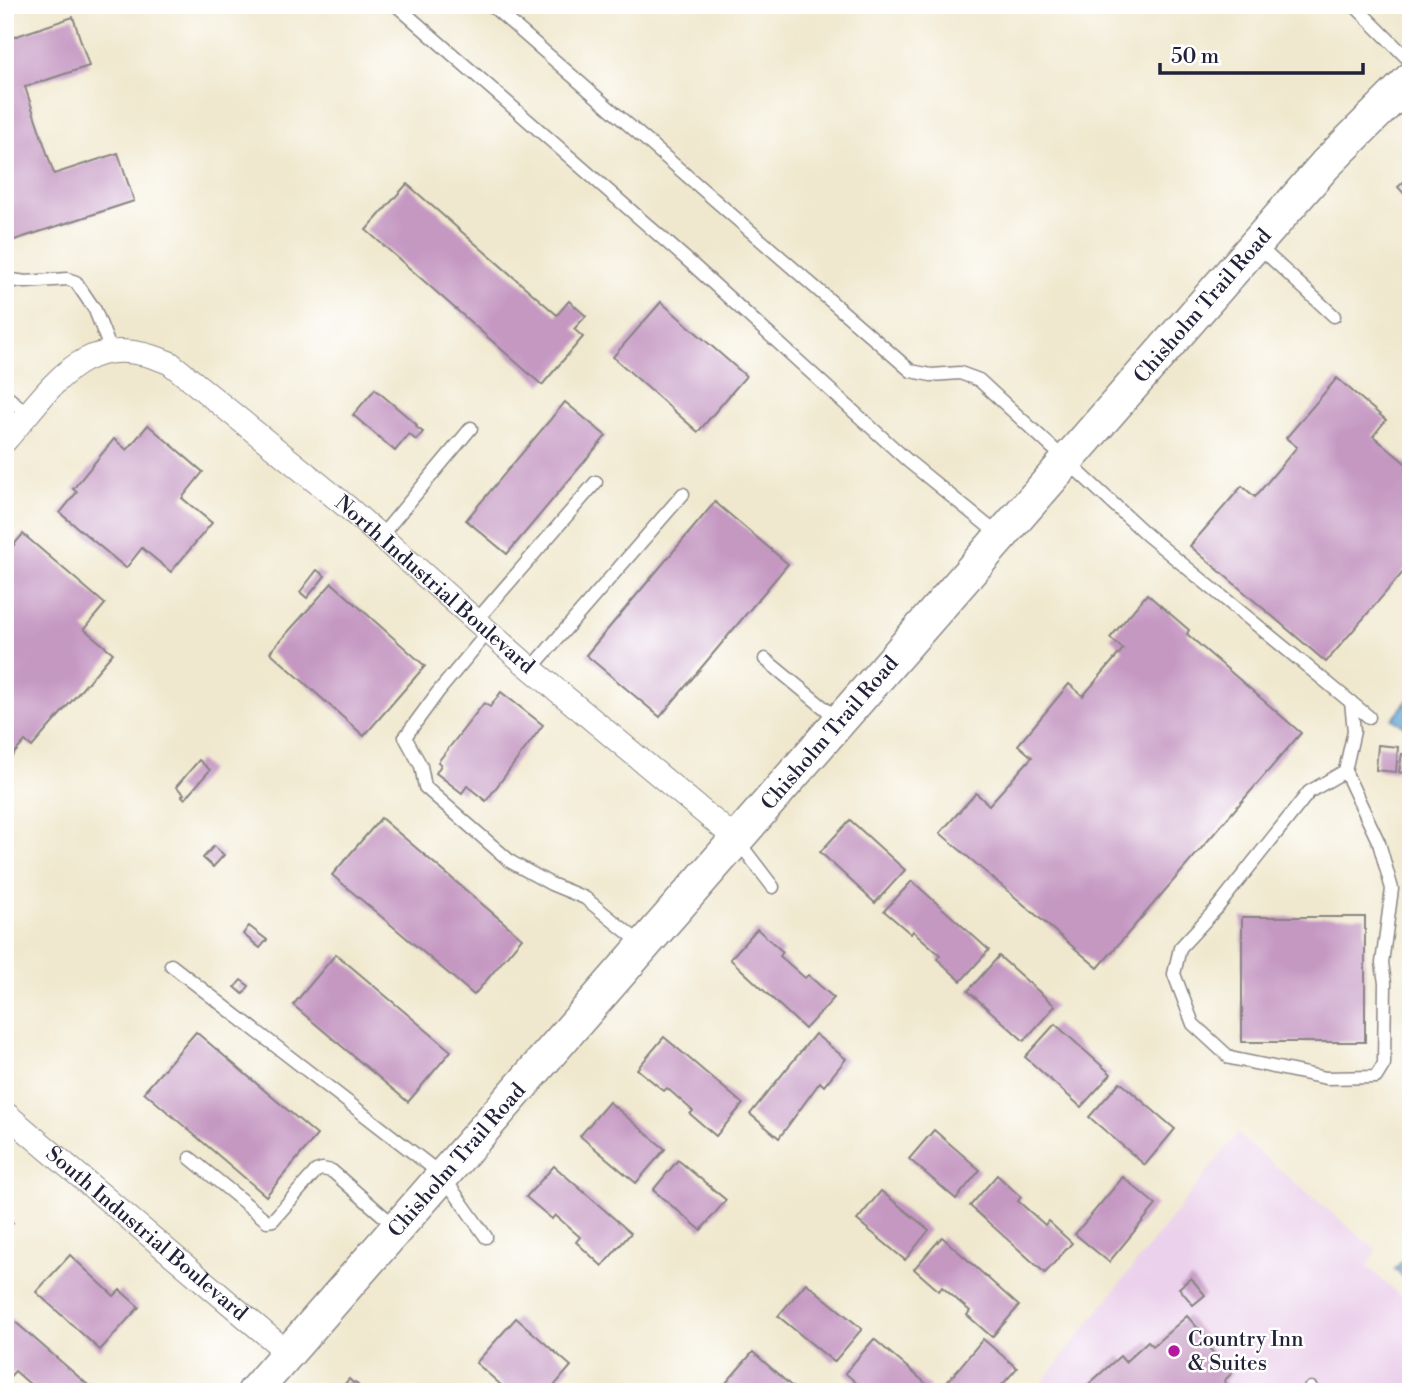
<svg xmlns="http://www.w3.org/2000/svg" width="1416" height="1397" font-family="'Libre Bodoni',serif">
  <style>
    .built { fill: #ebd1eb }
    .water { fill: url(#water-waves); stroke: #406186; stroke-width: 2 }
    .building { fill: #c598c2 }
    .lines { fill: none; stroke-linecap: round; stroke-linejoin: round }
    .lane-casing { stroke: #898584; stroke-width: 15 }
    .street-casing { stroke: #898584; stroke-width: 25 }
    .secondary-casing { stroke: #898584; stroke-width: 36 }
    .lane { stroke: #fff; stroke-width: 12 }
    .street { stroke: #fff; stroke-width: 23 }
    .secondary { stroke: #fff; stroke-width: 33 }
    .poi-dot { fill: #b5179e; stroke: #fff; stroke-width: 2.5 }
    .labels { text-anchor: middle; stroke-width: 5; stroke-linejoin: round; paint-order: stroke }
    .street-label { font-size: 21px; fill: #22223b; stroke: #fff }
    .poi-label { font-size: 21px; fill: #22223b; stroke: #fff; text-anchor: start }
  </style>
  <defs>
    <pattern id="water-waves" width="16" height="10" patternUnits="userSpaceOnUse" patternTransform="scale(1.75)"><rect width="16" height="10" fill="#5da0d1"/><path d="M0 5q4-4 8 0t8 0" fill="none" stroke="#4c82ab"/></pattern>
  </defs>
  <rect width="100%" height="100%" fill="#fff"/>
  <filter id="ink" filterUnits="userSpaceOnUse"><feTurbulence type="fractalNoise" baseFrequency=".0143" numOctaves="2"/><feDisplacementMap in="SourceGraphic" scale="14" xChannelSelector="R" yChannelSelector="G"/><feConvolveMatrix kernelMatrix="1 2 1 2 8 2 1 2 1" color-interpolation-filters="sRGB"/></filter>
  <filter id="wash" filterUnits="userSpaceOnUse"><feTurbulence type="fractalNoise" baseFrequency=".00686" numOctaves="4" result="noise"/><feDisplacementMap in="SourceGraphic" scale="28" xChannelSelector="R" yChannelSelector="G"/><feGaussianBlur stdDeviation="1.57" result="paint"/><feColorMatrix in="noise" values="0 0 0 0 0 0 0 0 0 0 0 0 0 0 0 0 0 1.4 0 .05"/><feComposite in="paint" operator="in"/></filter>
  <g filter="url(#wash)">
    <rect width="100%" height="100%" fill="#f0e8ce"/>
    <polygon class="built" points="1237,1134 1376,1250 1367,1266 1411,1306 1411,1392 1035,1392"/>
    <g class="water">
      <polygon points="1411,696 1411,730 1392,719"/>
      <polygon points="1411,1250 1411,1287 1395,1269"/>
    </g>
    <g id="blocks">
      <g class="building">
        <polygon points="73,17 89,66 25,87 54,174 118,153 134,201 5,243 5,40"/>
        <polygon points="1411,175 1411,192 1406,196 1398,187"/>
        <polygon points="407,184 557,315 569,301 586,316 574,329 583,337 542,385 366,230"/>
        <polygon points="661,302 746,376 698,432 613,357"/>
        <polygon points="1337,378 1386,420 1373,436 1411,468 1411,563 1326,662 1190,546 1242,486 1255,497 1297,447 1286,438"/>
        <polygon points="375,389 417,425 416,427 423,432 416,440 409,434 395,451 353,415"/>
        <polygon points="565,402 606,436 507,554 466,520"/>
        <polygon points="148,425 203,472 182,498 212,523 171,572 142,548 126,568 60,513 77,492 73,489 114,439 127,450"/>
        <polygon points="715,502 788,564 660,717 586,655"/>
        <polygon points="23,534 105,604 84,629 113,653 32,747 25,741 5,764 5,555"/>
        <polygon points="317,570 325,576 307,598 300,592"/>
        <polygon points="332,583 425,666 364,736 270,652"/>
        <polygon points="1147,594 1189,630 1187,634 1301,733 1098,968 940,833 976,793 989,805 1032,757 1018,745 1069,684 1083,696 1123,649 1110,638"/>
        <polygon points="501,692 543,725 486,801 467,786 462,793 436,773 441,765 438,762 484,703 490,707"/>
        <polygon points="1378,745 1398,747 1396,772 1376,770"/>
        <polygon points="1402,754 1411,756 1409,775 1399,772"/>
        <polygon points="199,760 210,770 185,799 182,796 184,794 176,787"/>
        <polygon points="381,818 522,938 474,995 332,875"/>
        <polygon points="850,820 905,870 875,903 820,852"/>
        <polygon points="214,846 224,855 213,867 203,858"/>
        <polygon points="912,881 989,950 961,981 937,959 940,955 913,931 911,934 884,911"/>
        <rect x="1242" y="917" width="123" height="125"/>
        <polygon points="249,926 267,940 260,948 243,934"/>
        <polygon points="757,929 783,952 780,956 805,978 808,975 834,998 805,1029 730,959"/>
        <polygon points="336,954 451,1051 408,1102 293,1005"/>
        <polygon points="999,956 1055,1006 1024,1041 968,991"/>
        <polygon points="241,980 249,986 243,994 235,987"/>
        <polygon points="1055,1024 1111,1074 1081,1107 1025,1057"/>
        <polygon points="196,1032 317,1135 266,1196 144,1092"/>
        <polygon points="815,1034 846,1059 824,1086 820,1082 779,1138 750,1114"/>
        <polygon points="664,1037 743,1104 716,1136 690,1114 693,1111 667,1088 664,1091 637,1069"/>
        <polygon points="1120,1082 1175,1129 1145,1165 1089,1117"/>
        <polygon points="609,1102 665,1149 636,1183 580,1136"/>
        <polygon points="934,1130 980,1170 956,1199 909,1159"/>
        <polygon points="678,1160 726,1200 701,1230 653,1190"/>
        <polygon points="554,1166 631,1233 602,1266 576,1242 580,1237 555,1215 552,1219 526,1197"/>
        <polygon points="997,1175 1021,1197 1018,1201 1045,1225 1048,1221 1072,1243 1045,1273 970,1206"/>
        <polygon points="1123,1177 1156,1205 1109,1262 1075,1234"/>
        <polygon points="881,1191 929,1230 905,1260 857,1220"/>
        <polygon points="5,1216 13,1223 5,1232"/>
        <polygon points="942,1237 1019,1306 992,1337 967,1315 970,1311 942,1287 939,1291 914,1269"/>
        <polygon points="70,1255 114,1296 120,1290 139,1307 100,1350 36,1292"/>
        <polygon points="1191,1278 1205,1295 1193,1305 1179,1288"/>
        <polygon points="806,1283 862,1329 834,1362 778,1316"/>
        <polygon points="5,1313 96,1392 39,1392 15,1371 5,1382"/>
        <polygon points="1187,1316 1212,1344 1208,1347 1232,1373 1224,1381 1230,1392 1080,1392 1120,1356 1125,1362 1148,1341 1153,1346"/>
        <polygon points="516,1318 571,1366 549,1392 509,1392 476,1363"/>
        <polygon points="874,1339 930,1387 926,1392 867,1392 845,1373"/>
        <polygon points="983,1339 1017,1368 996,1392 939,1392"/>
        <polygon points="753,1352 798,1392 734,1392 725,1384"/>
        <polygon points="349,1379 353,1383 355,1382 364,1392 338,1392"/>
      </g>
    </g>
  </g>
  <g filter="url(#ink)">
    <use href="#blocks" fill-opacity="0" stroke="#898584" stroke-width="2"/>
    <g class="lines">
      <g class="lane-casing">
        <g id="lane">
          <polyline points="396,5 693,265 908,461 999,535"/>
          <polyline points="491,5 911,371 931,375 960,373 979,380 1147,535 1369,717"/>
          <polyline points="1354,5 1411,62"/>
          <polyline points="1257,245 1334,316"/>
          <polyline points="5,279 26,282 67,279 76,282 95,310 111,351"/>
          <polyline points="5,395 28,414"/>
          <polyline points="380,537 471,428"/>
          <polyline points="476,621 596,482"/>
          <polyline points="488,632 438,692 405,737 421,766 425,787 511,862 551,884 585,898 643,945"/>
          <polyline points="765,659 840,721"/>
          <polyline points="531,669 683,494"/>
          <polyline points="1345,771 1309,792 1216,909 1180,948 1174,974 1193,1024 1230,1058 1326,1078 1376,1077 1384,1064 1385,983 1382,963 1392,889 1379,843 1345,771 1354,731 1351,702"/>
          <polyline points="737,840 773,887"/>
          <polyline points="171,965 442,1175 486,1237"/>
          <polyline points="190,1158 267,1221 273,1220 316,1171 322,1169 332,1171 396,1227"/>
          <polyline points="1306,1392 1311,1388"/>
        </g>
      </g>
      <g class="street-casing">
        <g id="street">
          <path id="s1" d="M5 441C56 383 84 326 170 363L346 506 523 662 736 839"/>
          <path id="s2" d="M5 1113 287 1352"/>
        </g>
      </g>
      <g class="secondary-casing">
        <g id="secondary">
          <path id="s3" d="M254 1392 1325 165 1411 79"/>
        </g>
      </g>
      <use href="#lane" class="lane"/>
      <use href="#street" class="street"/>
      <use href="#secondary" class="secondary"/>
    </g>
  </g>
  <circle class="poi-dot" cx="1174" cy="1351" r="7"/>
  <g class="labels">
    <g class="street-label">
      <text dy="7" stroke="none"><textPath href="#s3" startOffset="1442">Chisholm Trail Road</textPath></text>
      <text dy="7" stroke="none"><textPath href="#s1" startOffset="548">North Industrial Boulevard</textPath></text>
      <text dy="7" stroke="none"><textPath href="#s3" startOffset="875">Chisholm Trail Road</textPath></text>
      <text dy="7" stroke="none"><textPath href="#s3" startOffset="308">Chisholm Trail Road</textPath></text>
      <text dy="7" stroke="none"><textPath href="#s2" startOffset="186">South Industrial Boulevard</textPath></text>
    </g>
    <g class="poi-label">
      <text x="1188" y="1346">Country Inn<tspan x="1188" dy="24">&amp; Suites</tspan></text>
    </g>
  </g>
  <rect width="1416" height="1397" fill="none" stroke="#fff" stroke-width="28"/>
  <path d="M1160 63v10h203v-10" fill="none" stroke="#22223b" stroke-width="3.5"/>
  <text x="1171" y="63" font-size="21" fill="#22223b" stroke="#ffffff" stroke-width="5" paint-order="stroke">50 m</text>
</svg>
